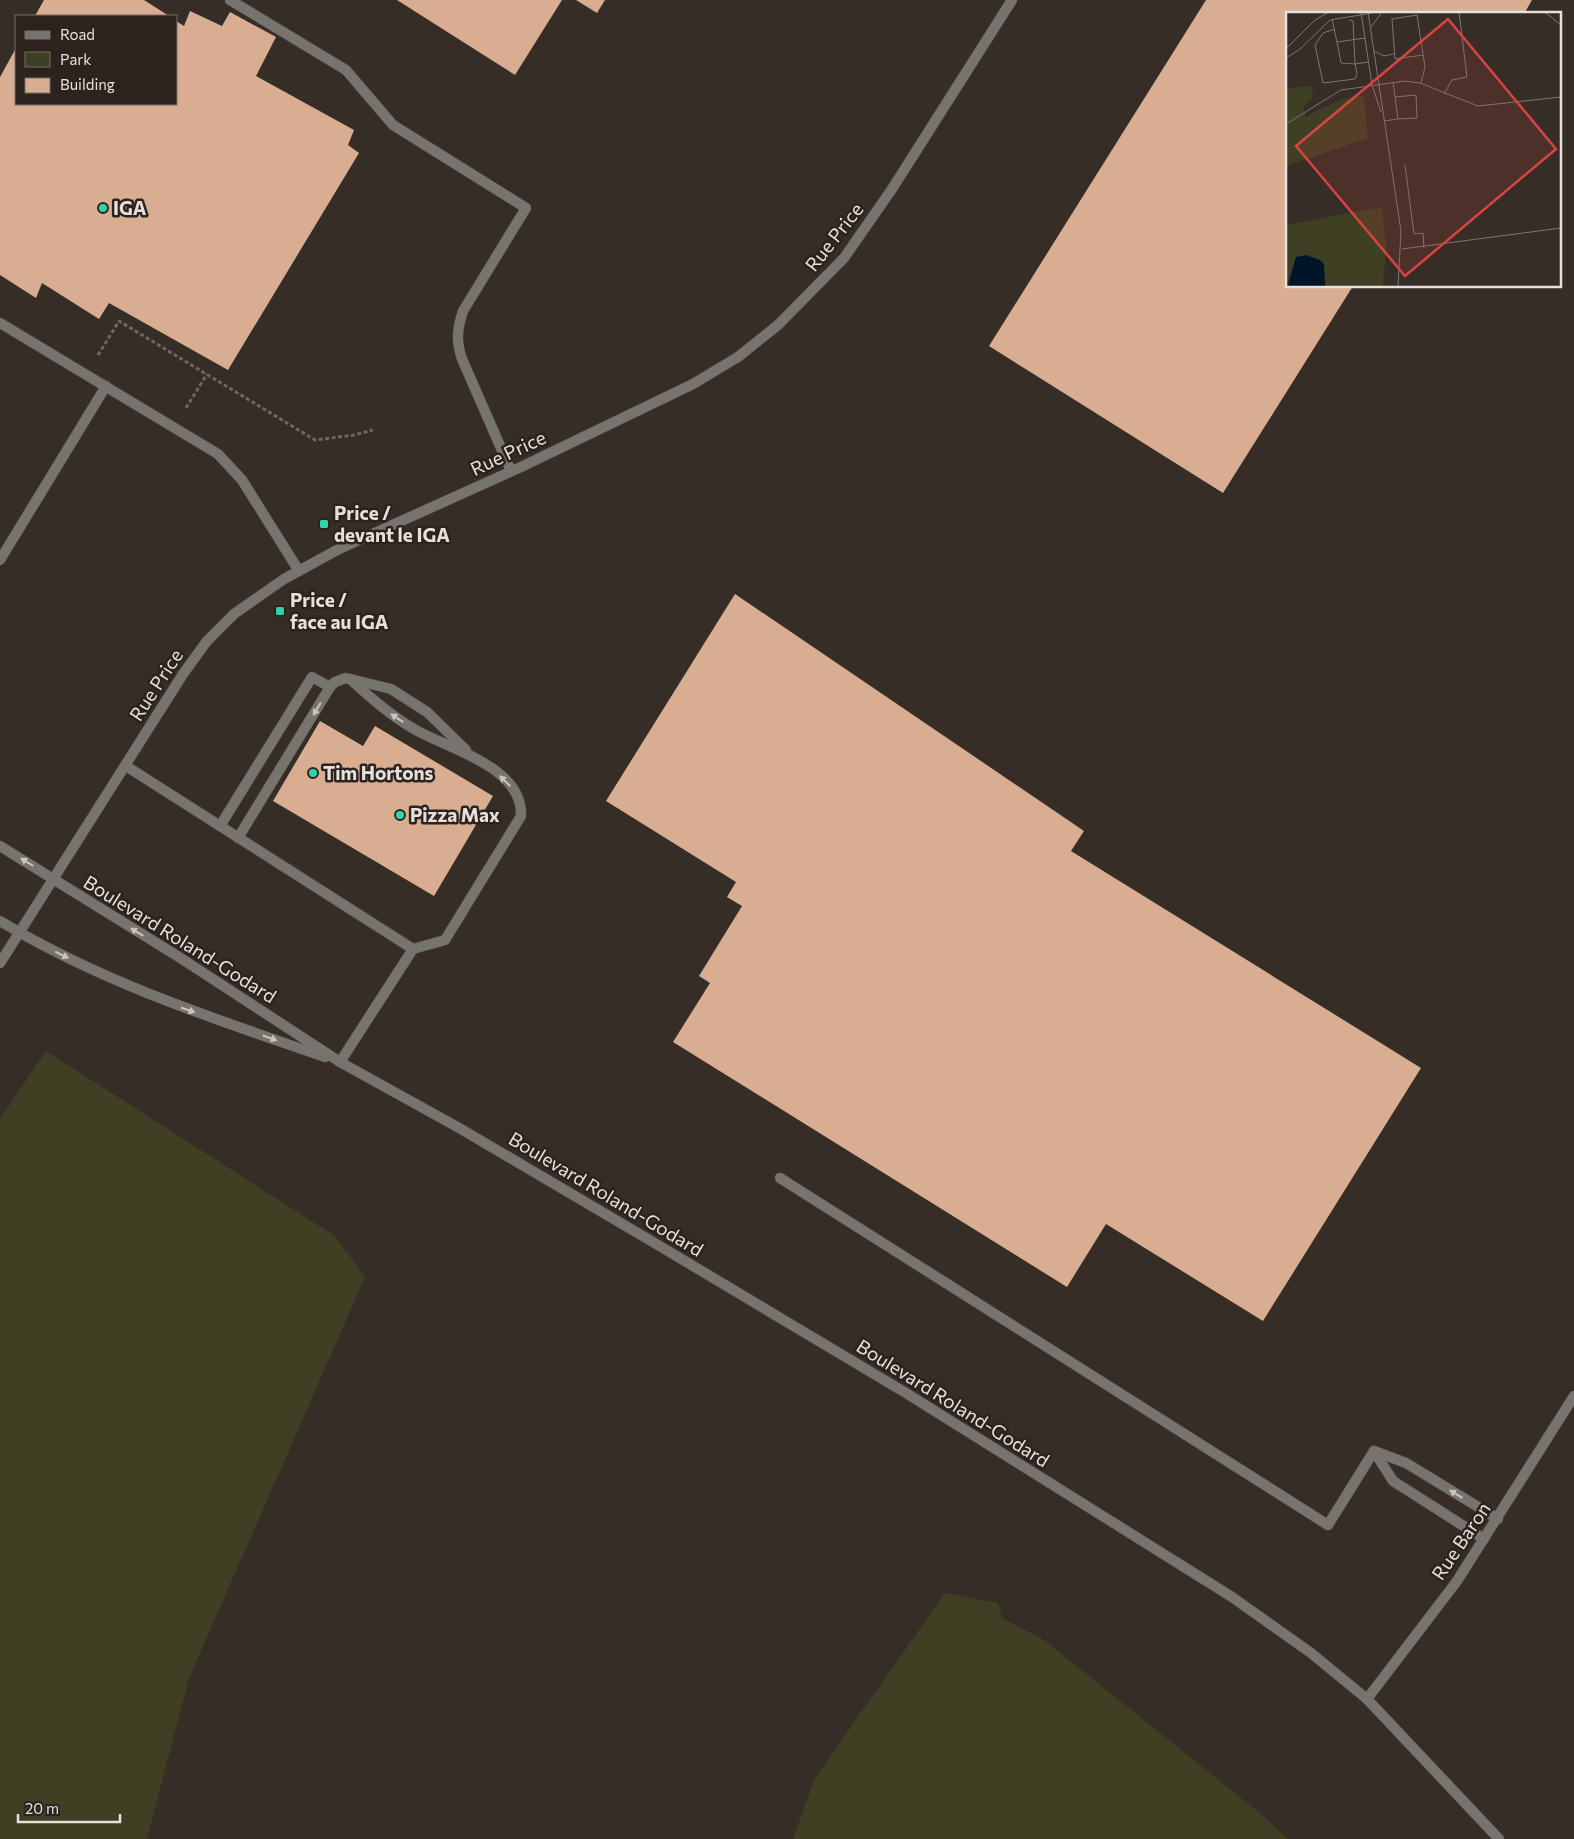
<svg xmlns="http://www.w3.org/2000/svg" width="1574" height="1839" font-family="Commissioner,sans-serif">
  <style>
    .green { fill: #3f4023 }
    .building { fill: #d9ad91 }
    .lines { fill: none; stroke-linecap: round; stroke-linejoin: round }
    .service-casing { stroke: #534a44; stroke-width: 11 }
    .minor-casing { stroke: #534a44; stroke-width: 11 }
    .tertiary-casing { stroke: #534a44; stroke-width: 11 }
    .path { stroke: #6f6661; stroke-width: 3; stroke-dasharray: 4 2.5; stroke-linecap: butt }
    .service { stroke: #77746f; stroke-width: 10 }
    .minor { stroke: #77746f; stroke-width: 10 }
    .tertiary { stroke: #77746f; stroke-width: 10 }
    .oneway { fill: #cbc5c1 }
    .poi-dot { fill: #2fd4aa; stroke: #2d231e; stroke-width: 2 }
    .labels { text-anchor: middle; stroke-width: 5; stroke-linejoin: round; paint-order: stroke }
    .poi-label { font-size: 19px; font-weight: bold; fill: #e7e0dc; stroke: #2d231e; text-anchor: start }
    .street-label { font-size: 19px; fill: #e7e0dc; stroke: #2d231e }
    .inset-road { fill: none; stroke: #7d756f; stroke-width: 1 }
    .view { fill: #d94443; fill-opacity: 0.15; stroke: #d94443; stroke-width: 2.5 }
    .inset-edge { fill: none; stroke: #e7e0dc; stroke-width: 2.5 }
  </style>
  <rect width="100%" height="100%" fill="#372d27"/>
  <g class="green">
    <polygon points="46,1051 335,1236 365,1277 189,1678 147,1839 0,1839 0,1119"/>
    <polygon points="945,1593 998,1603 1002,1618 1044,1640 1262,1815 1288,1839 793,1839 815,1778"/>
  </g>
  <g class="building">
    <polygon points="44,0 144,0 169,16 35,16"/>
    <polygon points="397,0 562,0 515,75"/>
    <polygon points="576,0 605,0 597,13"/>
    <polygon points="1206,0 1532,0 1524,14 1288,14 1288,286 1353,286 1223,493 989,346"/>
    <polygon points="190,11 222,26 230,12 276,37 256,76 354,130 348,145 359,153 228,370 109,303 99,319 42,283 36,298 0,275 0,77 16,48 16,104 176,104 176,21 184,26"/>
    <polygon points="735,594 1084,831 1071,851 1421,1068 1263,1321 1106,1224 1067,1287 673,1042 710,983 699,976 742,906 727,897 736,882 606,801"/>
    <polygon points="320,721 363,746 375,726 493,796 434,896 273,801"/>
  </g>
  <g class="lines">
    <g class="service-casing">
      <g id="service">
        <path d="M230 0 346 70 393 125 526 208 463 311C457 329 456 341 462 359L511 471"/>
        <polyline points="0,323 218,454 242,480 299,571"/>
        <polyline points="0,560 106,386"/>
        <path d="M350 679C371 698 390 715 414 729 448 749 523 766 521 816L445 940 413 949"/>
        <polyline points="126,766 413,949 340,1062"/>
        <polyline points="220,826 312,677 330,687"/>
        <polyline points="238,838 330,687 335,682 346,678 391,689 427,712 466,750"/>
        <polyline points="780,1178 1328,1525 1374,1451"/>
        <polyline points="1374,1451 1393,1481 1484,1539"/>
        <polyline points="1374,1451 1406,1463 1498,1519"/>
      </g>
    </g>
    <g class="minor-casing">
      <g id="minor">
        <polyline points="0,963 183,674 207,641 234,614 284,579 337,550 521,467 693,384 738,357 778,325 844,258 892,189 1012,0"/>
        <polyline points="1367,1699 1457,1581 1574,1396"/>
      </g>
    </g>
    <g class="tertiary-casing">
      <g id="tertiary">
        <polyline points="0,846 179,957 340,1062 461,1129 658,1245 906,1393 1232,1597 1311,1653 1367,1699 1499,1839"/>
        <path d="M0 921C103 983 212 1018 325 1057"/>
      </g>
    </g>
    <g class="path">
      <polyline points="98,355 119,321 315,440 354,435 373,430"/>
      <polyline points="186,408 207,374"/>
    </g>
    <use href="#service" class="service"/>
    <use href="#minor" class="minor"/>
    <use href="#tertiary" class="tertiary"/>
  </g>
  <defs><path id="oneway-solid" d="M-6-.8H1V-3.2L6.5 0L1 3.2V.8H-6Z" transform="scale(1.25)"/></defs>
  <g class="oneway">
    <use href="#oneway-solid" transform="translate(317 709) rotate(121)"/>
    <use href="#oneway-solid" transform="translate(397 718) rotate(-147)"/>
    <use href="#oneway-solid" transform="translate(505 781) rotate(-136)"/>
    <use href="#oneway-solid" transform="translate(27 862) rotate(-148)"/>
    <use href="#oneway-solid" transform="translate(137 932) rotate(-149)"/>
    <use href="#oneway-solid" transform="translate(62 955) rotate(26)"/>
    <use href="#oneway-solid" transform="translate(188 1010) rotate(19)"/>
    <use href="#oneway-solid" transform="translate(270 1038) rotate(19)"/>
    <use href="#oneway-solid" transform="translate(1456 1494) rotate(-149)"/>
  </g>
  <g class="poi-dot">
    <circle cx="103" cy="208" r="5"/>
    <rect x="319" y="519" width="10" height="10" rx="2.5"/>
    <rect x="275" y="606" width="10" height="10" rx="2.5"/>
    <circle cx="313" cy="773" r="5"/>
    <circle cx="400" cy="815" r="5"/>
  </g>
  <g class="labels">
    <g class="poi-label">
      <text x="113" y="215">IGA</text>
      <text x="334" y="520">Price /<tspan x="334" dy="22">devant le IGA</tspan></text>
      <text x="290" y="607">Price /<tspan x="290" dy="22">face au IGA</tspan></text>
      <text x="323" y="780">Tim Hortons</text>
      <text x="410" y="822">Pizza Max</text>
    </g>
    <g class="street-label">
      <text transform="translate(834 237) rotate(-52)" y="7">Rue Price</text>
      <text transform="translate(508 453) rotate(-25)" y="7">Rue Price</text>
      <text transform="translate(156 685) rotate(-57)" y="7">Rue Price</text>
      <text transform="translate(180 939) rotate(32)" y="7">Boulevard Roland-Godard</text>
      <text transform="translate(606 1194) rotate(31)" y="7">Boulevard Roland-Godard</text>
      <text transform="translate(953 1403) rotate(32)" y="7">Boulevard Roland-Godard</text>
      <text transform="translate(1461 1541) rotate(-56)" y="7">Rue Baron</text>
    </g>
  </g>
  <g transform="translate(1286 12)">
    <rect width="275" height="275" fill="#372d27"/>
    <path d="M27 74 26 85 18 94 19 106 37 95 64 85 78 84 82 126 0 154V76ZM96 195 100 236 97 275H39L40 268 10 245 0 275V213Z" fill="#3f4023"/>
    <path d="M20 243 34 248 38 252 39 275H2L10 245Z" fill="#001628"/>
    <path class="inset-road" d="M75 0 86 73 95 100M82 0 115 219 112 275M259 0 275 13M46 7 51 30 79 26M63 8 67 9 69 52 83 50M85 15 96 0M49 17 37 21 29 33 37 71 69 67 71 62 69 52 55 51 51 30M0 37 29 8 43 0M88 39 98 44 108 42M0 46 14 37 44 8 92 0M135 71 139 55 131 3 106 7 109 47 137 43M158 82 166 68 181 65 173 0M109 85 130 83M112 107 131 106 130 83M98 109 112 107 107 70M0 112 55 78 119 69 134 71 192 94 275 85M119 153 128 222 137 221M137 221 138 236M116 237 275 216"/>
    <path class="view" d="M162 7 270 137 119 264 10 134Z"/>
    <rect width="275" height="275" class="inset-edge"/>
  </g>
  <rect x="15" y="15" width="162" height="90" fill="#2d231e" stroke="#776f6a"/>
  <rect x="25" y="31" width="25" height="8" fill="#77746f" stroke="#776f6a"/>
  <text x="60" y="40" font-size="15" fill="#e7e0dc">Road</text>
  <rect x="25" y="52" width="25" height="15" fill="#3f4023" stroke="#776f6a"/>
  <text x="60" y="65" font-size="15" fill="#e7e0dc">Park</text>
  <rect x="25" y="78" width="25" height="15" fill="#d9ad91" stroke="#776f6a"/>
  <text x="60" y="90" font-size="15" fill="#e7e0dc">Building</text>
  <path d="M18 1814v8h102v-8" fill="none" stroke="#e7e0dc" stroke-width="2.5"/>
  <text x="25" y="1814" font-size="15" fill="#e7e0dc" stroke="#2d231e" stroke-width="4" paint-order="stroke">20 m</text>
</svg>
